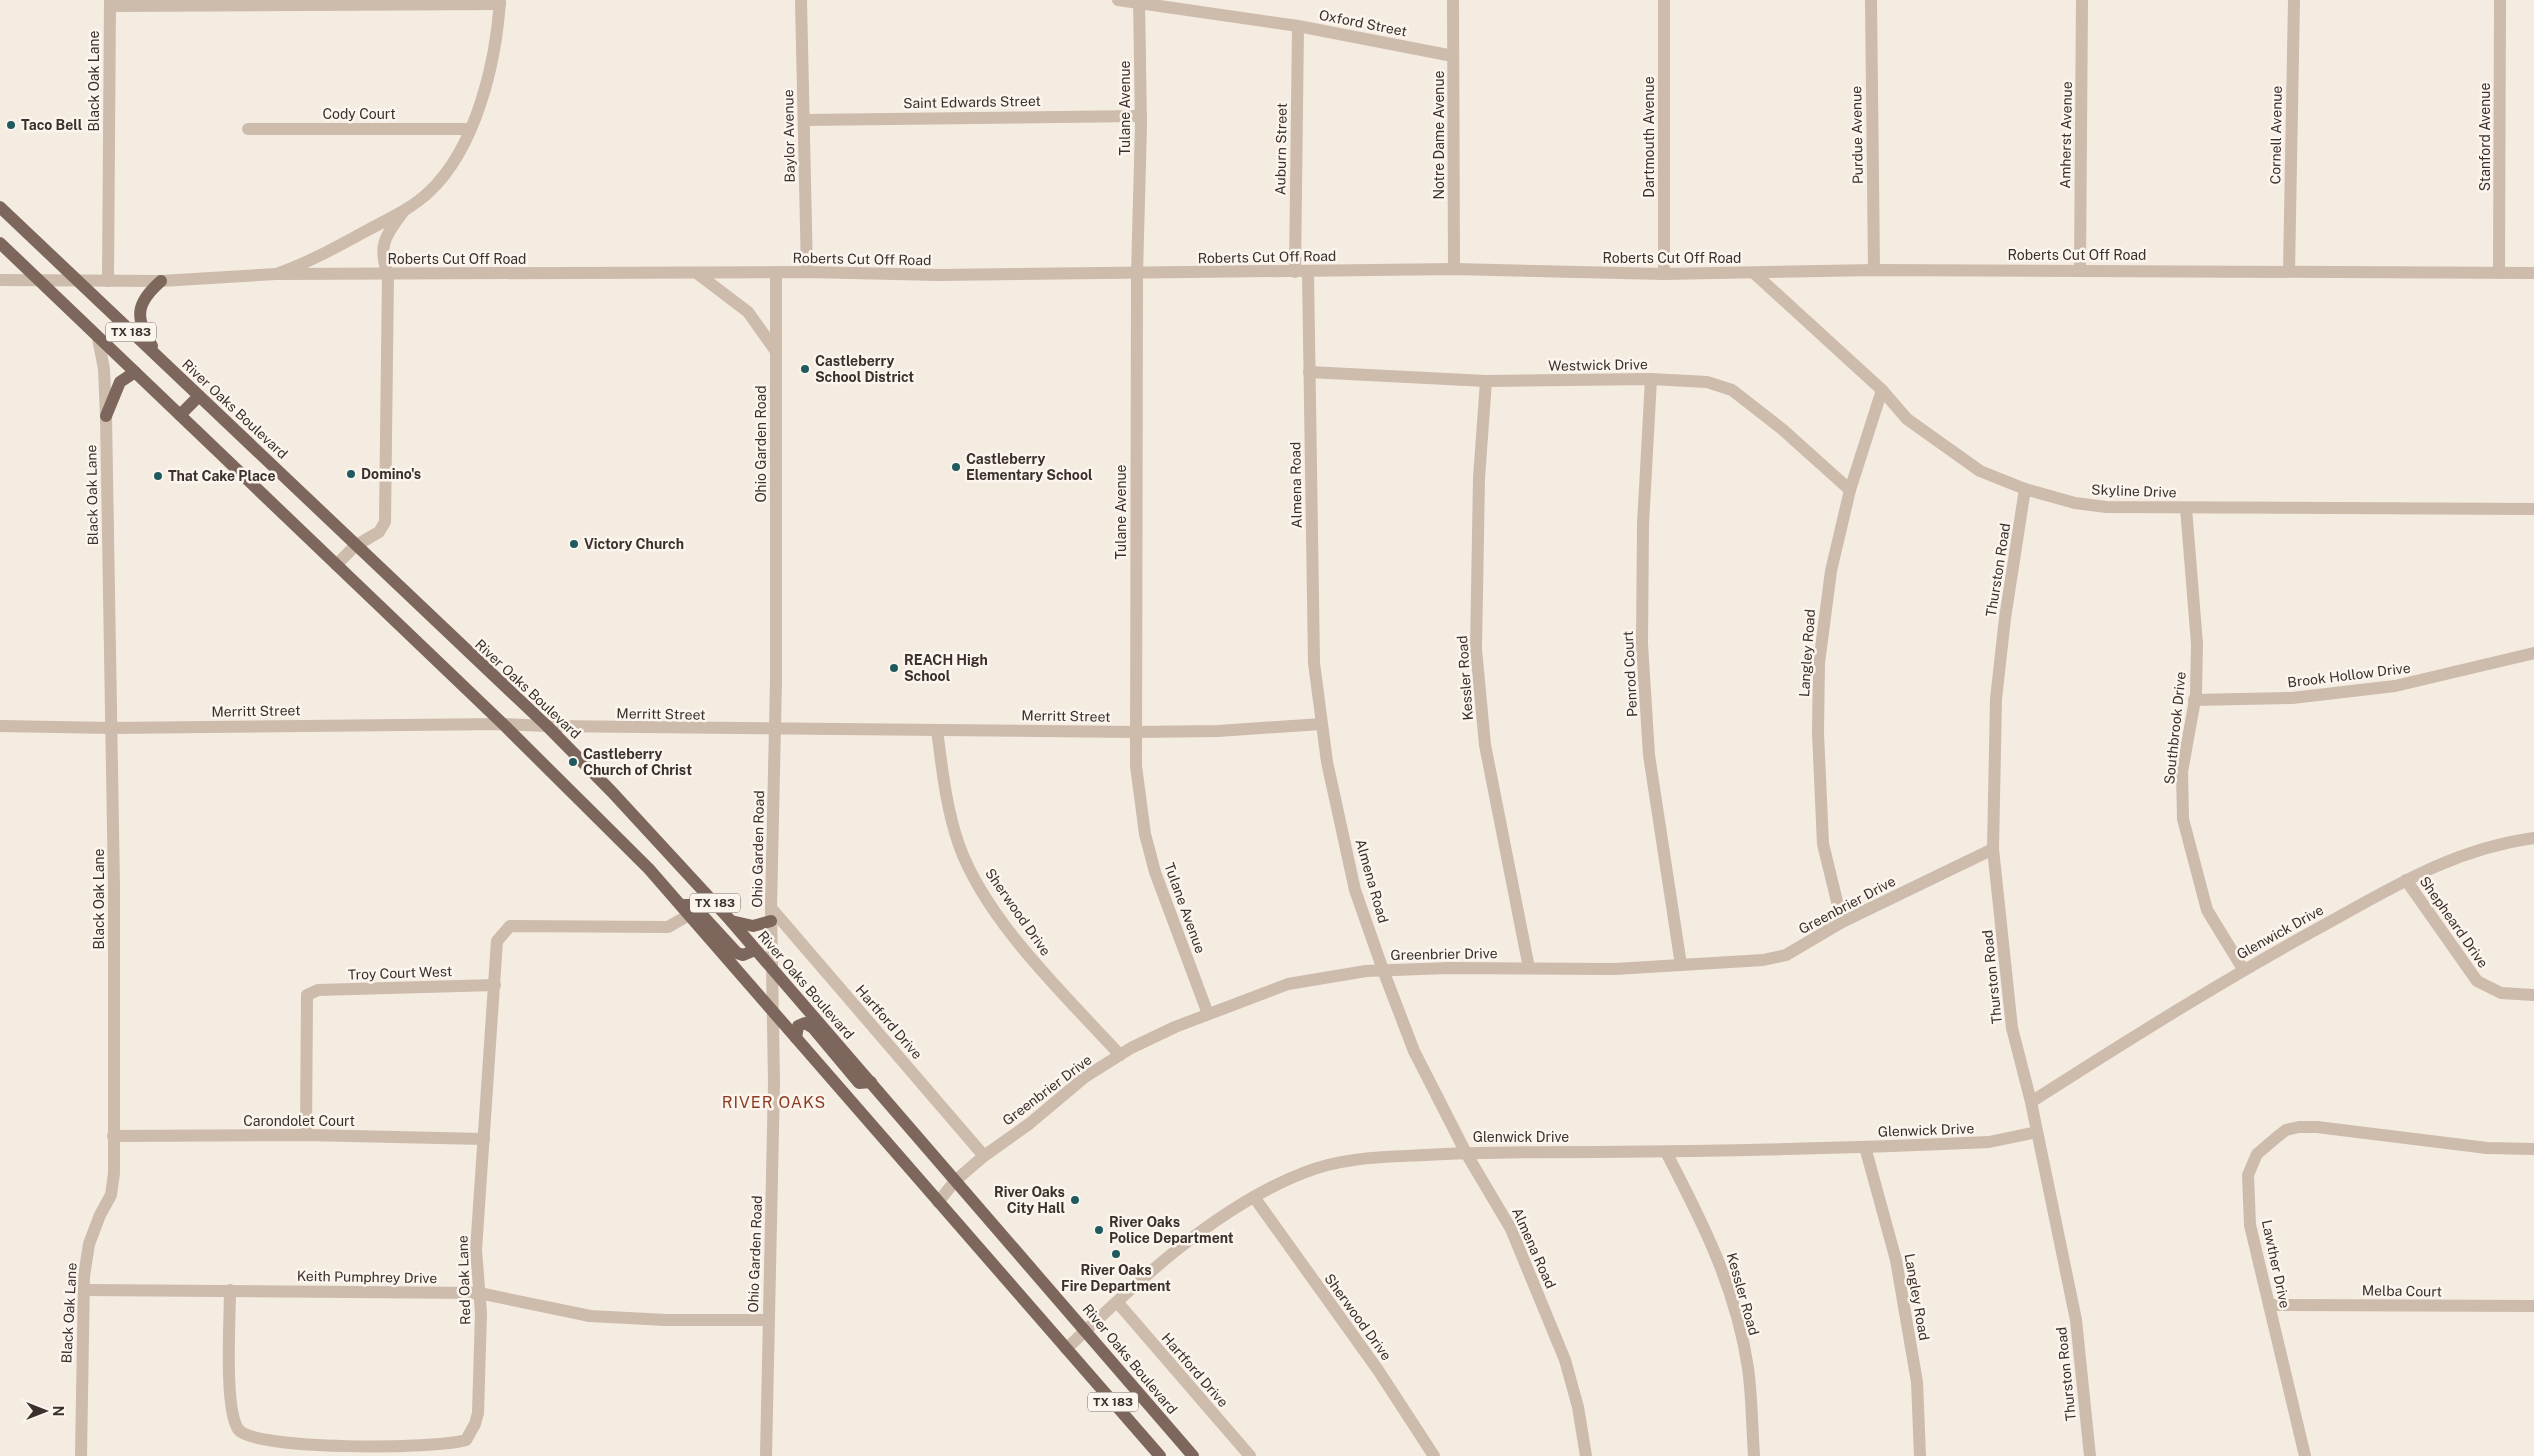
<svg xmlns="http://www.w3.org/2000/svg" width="2534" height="1456" font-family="'Public Sans',sans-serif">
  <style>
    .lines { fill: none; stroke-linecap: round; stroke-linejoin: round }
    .minor { stroke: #cdbbac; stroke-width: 12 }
    .tertiary { stroke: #cdbbac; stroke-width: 12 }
    .primary { stroke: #7d675c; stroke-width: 12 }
    .poi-dot { fill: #1f5a5e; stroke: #fbf5ee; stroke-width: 2 }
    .labels { text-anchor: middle; stroke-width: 5; stroke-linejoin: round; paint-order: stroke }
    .shield { fill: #fbf5ee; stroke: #756b66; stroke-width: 1 }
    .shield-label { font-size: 12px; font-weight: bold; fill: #3b302b }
    .street-label { font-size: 14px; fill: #3b302b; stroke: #fbf5ee }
    .poi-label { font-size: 14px; font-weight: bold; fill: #3b302b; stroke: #fbf5ee; text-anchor: start }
    .quarter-label { font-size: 16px; letter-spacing: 1px; fill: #8c3b22; stroke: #fbf5ee }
  </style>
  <rect width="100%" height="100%" fill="#f4ebe1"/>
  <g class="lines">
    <g class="minor">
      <polyline points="801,0 807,272"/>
      <polyline points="1118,0 1298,26 1453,56"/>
      <polyline points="1139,0 1141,125 1137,274 1136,766 1145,834 1155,872 1208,1014"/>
      <polyline points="1453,0 1454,269"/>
      <polyline points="1664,0 1664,274"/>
      <polyline points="1871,0 1874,270"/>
      <polyline points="110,6 500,4"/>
      <polyline points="804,120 1141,116"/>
      <polyline points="248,129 470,129"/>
      <polyline points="2080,270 2082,0"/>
      <polyline points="2289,271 2294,0"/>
      <polyline points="1295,272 1298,26"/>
      <polyline points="1308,272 1314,663 1327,762 1355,890 1383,970 1414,1051 1466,1153 1511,1229 1565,1360 1578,1407 1586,1456"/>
      <path d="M279 273C310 262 338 246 368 230 388 219 411 209 429 192 476 148 496 63 500 0"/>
      <polyline points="2499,273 2500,0"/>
      <polyline points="108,281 110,0"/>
      <polyline points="1309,372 1486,381 1651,379 1707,382 1732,390 1782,429 1850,490"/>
      <polyline points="1651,379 1643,524 1642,644 1649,755 1681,965"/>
      <polyline points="1486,381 1479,478 1476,649 1485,745 1529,968"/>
      <polyline points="2025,489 2005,618 1996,699 1993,849 2012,1028 2031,1102 2076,1320 2090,1456"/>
      <polyline points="2186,508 2197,644 2196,694 2182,772 2183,819 2207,910 2243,969"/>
      <path d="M336 565 355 546 379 532 385 522 388 274C377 246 386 235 403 212"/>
      <polyline points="2194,700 2292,698 2395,686 2534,653"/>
      <polyline points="547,726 1135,732 1218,731 1321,724"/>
      <path d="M937 730C942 768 946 808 959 845 986 921 1066 996 1120 1055"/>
      <polyline points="2406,880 2477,981 2501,993 2534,995"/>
      <polyline points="771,908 984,1156"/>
      <polyline points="1842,922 1823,844 1818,733 1819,663 1831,571 1850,490 1882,390"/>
      <path d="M2031 1102C2128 1040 2225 979 2326 924 2395 886 2454 849 2534 838"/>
      <polyline points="306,1135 307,995 318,990 495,985"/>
      <polyline points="113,1136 306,1135 484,1139"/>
      <polyline points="1865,1147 1896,1260 1917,1382 1920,1456"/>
      <path d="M1666 1152C1703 1223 1736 1288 1748 1368 1752 1397 1752 1427 1754 1456"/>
      <polyline points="1254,1197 1378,1370 1434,1456"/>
      <polyline points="938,1202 956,1180 984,1156 1029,1124 1085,1077 1131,1048 1175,1027 1288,984 1366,971 1449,968 1615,969 1763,960 1786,955 1842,922 1993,849"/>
      <polyline points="84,1290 479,1293 590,1316 666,1320 768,1320"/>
      <path d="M230 1290C230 1319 224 1407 238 1429 253 1451 437 1449 466 1440L475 1424 478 1413 481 1313 476 1250 497 941 510 926 668 927 689 915"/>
      <polyline points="1118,1303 1250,1456"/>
      <polyline points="2269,1305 2534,1306"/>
      <path d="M1066 1349C1135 1284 1214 1208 1303 1173 1342 1157 1384 1157 1425 1155 1483 1152 1541 1152 1598 1152 1729 1151 1859 1148 1989 1142L2037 1132"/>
      <polyline points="81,1456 84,1276 89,1244 100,1215 111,1195 114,1173 114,887 106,416 104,369 98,338"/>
      <polyline points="2305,1456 2250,1225 2248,1175 2257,1154 2277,1137 2286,1130 2299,1127 2317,1127 2487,1148 2534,1149"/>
    </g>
    <g class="tertiary">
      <polyline points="1754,273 1882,390 1907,419 1980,471 2025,489 2075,503 2106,507 2534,509"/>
      <polyline points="698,274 748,312 775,350"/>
      <polyline points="0,280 161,281 276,274 807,272 939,275 1454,269 1664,274 1874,270 2534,273"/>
      <polyline points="0,726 111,728 503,724 547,726"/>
      <polyline points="766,1456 774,1082 771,908 776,680 776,272"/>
    </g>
    <g class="primary">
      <polyline points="0,207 547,726 612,792 731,921 1193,1456"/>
      <polyline points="0,243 503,724 649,869 1160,1456"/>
      <path d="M152 346C134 317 136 303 161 281"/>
      <polyline points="180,415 199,396"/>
      <polyline points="106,416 120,382 135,372"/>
      <polyline points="681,905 693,905 737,953 743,955 755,950"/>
      <polyline points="731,921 753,926 771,921"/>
      <polyline points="796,1038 798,1026 805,1023 813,1028 859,1083 871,1082"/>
    </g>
  </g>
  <g class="poi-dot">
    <circle cx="11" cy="125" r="5"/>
    <circle cx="805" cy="369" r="5"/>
    <circle cx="956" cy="467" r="5"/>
    <circle cx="351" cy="474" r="5"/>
    <circle cx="158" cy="476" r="5"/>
    <circle cx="574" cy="544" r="5"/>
    <circle cx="894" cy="668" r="5"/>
    <circle cx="573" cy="762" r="5"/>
    <circle cx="1075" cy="1200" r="5"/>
    <circle cx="1099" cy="1230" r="5"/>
    <circle cx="1116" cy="1254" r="5"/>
  </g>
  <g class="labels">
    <g class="shield">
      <rect x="106" y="322.5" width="50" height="19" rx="4"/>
      <rect x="690" y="893.5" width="50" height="19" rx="4"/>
      <rect x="1088" y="1392.5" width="50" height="19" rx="4"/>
    </g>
    <g class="shield-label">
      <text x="131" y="336">TX 183</text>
      <text x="715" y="907">TX 183</text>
      <text x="1113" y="1406">TX 183</text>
    </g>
    <g class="street-label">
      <text transform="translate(1363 23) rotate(11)" y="5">Oxford Street</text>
      <text transform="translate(94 81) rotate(-90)" y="5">Black Oak Lane</text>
      <text transform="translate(972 102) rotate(-1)" y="5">Saint Edwards Street</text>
      <text transform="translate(1125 108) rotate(-90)" y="5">Tulane Avenue</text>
      <text x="359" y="119">Cody Court</text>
      <text transform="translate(1439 135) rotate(-90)" y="5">Notre Dame Avenue</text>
      <text transform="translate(1857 135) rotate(-91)" y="5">Purdue Avenue</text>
      <text transform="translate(2066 135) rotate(-89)" y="5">Amherst Avenue</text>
      <text transform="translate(2276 135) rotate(-89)" y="5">Cornell Avenue</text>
      <text transform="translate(789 136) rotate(-91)" y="5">Baylor Avenue</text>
      <text transform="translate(1649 137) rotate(-90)" y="5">Dartmouth Avenue</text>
      <text transform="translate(2485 137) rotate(-90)" y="5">Stanford Avenue</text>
      <text transform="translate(1281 149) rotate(-89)" y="5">Auburn Street</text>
      <text x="2077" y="260">Roberts Cut Off Road</text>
      <text transform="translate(1267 257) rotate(-1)" y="5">Roberts Cut Off Road</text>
      <text x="1672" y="263">Roberts Cut Off Road</text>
      <text x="457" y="264">Roberts Cut Off Road</text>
      <text transform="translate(862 259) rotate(1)" y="5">Roberts Cut Off Road</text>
      <text transform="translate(1598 365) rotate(-1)" y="5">Westwick Drive</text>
      <text transform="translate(235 409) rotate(43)" y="5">River Oaks Boulevard</text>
      <text transform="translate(761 444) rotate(-90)" y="5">Ohio Garden Road</text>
      <text transform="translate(1296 485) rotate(-91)" y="5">Almena Road</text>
      <text transform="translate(2134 491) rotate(2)" y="5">Skyline Drive</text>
      <text transform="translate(92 495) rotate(-91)" y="5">Black Oak Lane</text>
      <text transform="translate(1121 512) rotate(-90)" y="5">Tulane Avenue</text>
      <text transform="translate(1998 570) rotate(-81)" y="5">Thurston Road</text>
      <text transform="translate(1807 653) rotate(-86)" y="5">Langley Road</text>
      <text transform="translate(1630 674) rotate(-93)" y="5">Penrod Court</text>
      <text transform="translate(2349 675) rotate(-7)" y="5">Brook Hollow Drive</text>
      <text transform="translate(1465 678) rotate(-94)" y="5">Kessler Road</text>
      <text transform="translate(528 689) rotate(43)" y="5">River Oaks Boulevard</text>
      <text transform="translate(256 711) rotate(-1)" y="5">Merritt Street</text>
      <text transform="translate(661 714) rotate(1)" y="5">Merritt Street</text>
      <text transform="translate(1066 716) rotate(1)" y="5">Merritt Street</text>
      <text transform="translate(2175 728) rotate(-84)" y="5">Southbrook Drive</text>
      <text transform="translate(758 849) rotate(-89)" y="5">Ohio Garden Road</text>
      <text transform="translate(1372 881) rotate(74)" y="5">Almena Road</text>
      <text transform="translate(99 899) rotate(-90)" y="5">Black Oak Lane</text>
      <text transform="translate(1847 905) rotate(-28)" y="5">Greenbrier Drive</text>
      <text transform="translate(1185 908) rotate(70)" y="5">Tulane Avenue</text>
      <text transform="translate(1018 912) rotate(55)" y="5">Sherwood Drive</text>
      <text transform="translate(2454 922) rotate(55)" y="5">Shepheard Drive</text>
      <text transform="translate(2280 932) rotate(-29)" y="5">Glenwick Drive</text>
      <text transform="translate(1444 954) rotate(-1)" y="5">Greenbrier Drive</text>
      <text transform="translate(400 973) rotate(-2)" y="5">Troy Court West</text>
      <text transform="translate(1992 977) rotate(-96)" y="5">Thurston Road</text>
      <text transform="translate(806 985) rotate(49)" y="5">River Oaks Boulevard</text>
      <text transform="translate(889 1022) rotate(49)" y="5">Hartford Drive</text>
      <text transform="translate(1047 1090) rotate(-37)" y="5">Greenbrier Drive</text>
      <text x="299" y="1126">Carondolet Court</text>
      <text transform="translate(1926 1130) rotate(-2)" y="5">Glenwick Drive</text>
      <text x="1521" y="1142">Glenwick Drive</text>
      <text transform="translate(1534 1248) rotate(66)" y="5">Almena Road</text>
      <text transform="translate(755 1254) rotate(-88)" y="5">Ohio Garden Road</text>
      <text transform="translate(2276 1264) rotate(78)" y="5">Lawther Drive</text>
      <text transform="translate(367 1277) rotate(1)" y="5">Keith Pumphrey Drive</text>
      <text transform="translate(464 1280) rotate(-92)" y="5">Red Oak Lane</text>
      <text transform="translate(2402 1291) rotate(1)" y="5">Melba Court</text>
      <text transform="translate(1743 1294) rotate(74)" y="5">Kessler Road</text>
      <text transform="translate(1917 1297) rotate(80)" y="5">Langley Road</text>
      <text transform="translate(69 1313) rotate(-87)" y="5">Black Oak Lane</text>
      <text transform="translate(1358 1317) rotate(54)" y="5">Sherwood Drive</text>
      <text transform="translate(1130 1359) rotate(50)" y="5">River Oaks Boulevard</text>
      <text transform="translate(1195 1370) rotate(49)" y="5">Hartford Drive</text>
      <text transform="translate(2066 1374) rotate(-96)" y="5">Thurston Road</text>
    </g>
    <g class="poi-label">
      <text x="21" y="130">Taco Bell</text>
      <text x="815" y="366">Castleberry<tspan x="815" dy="16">School District</tspan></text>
      <text x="966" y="464">Castleberry<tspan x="966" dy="16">Elementary School</tspan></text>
      <text x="361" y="479">Domino's</text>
      <text x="168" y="481">That Cake Place</text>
      <text x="584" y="549">Victory Church</text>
      <text x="904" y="665">REACH High<tspan x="904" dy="16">School</tspan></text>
      <text x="583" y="759">Castleberry<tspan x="583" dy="16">Church of Christ</tspan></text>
      <text x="1065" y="1197" text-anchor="end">River Oaks<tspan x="1065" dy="16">City Hall</tspan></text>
      <text x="1109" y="1227">River Oaks<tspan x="1109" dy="16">Police Department</tspan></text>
      <text x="1116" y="1275" text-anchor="middle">River Oaks<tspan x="1116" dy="16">Fire Department</tspan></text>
    </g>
    <g class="quarter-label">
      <text x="774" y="1108">RIVER OAKS</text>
    </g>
  </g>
  <g transform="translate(45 1411) rotate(90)" stroke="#fbf5ee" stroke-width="4" paint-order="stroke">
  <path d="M0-4L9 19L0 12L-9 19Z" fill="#3b302b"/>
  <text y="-8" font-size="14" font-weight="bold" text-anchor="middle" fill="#3b302b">N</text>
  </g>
</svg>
